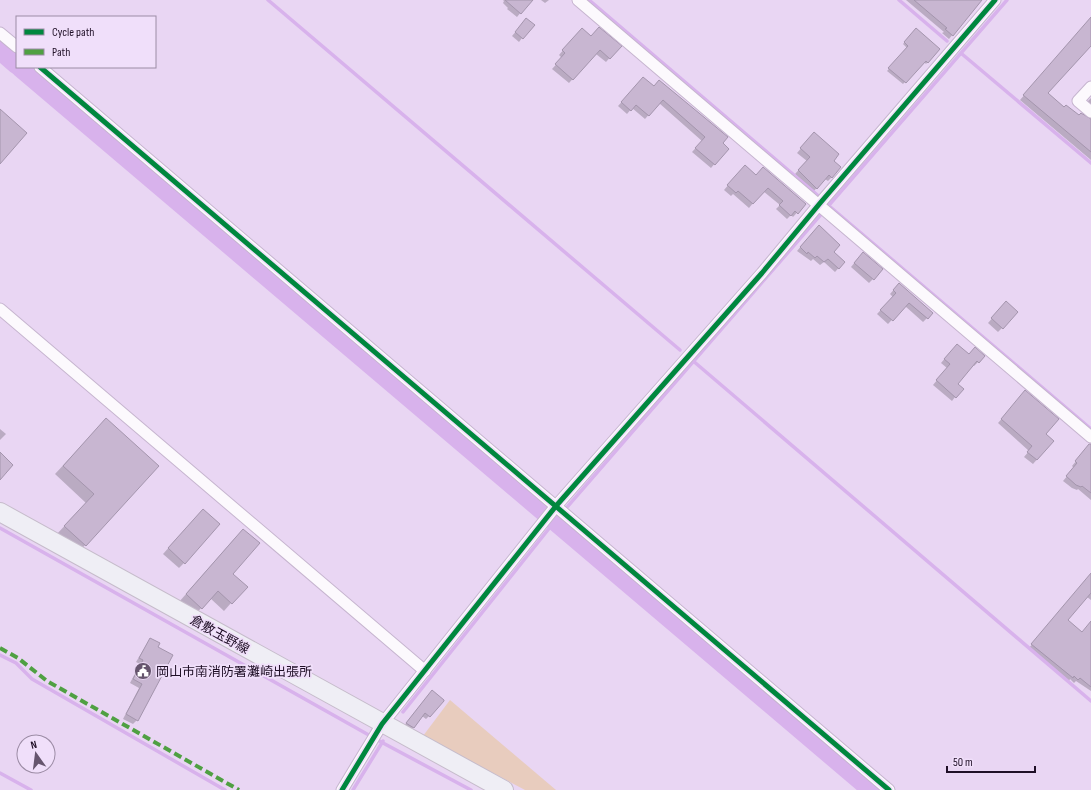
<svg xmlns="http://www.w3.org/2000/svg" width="1091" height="790" font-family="'Sofia Sans Condensed','Noto Sans JP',sans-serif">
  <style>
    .green { fill: #e8ccbe }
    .shadow { fill: #0003 }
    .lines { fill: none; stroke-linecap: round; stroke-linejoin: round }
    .stream { stroke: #d8b2ec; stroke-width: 3.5 }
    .river { stroke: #d8b2ec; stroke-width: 21 }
    .building { fill: #c8b6d1; stroke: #a495ad }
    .minor-casing { stroke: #c6b5cf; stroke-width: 13 }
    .primary-casing { stroke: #c6bccb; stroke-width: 20 }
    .minor { stroke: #fcf9fd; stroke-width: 11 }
    .primary { stroke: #efeef5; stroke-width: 18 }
    .quiet { stroke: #4fa042; stroke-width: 4; stroke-dasharray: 8 4; stroke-linecap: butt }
    .cycleway-casing { stroke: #f0dffa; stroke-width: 8 }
    .cycleway { stroke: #00873e; stroke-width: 5 }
    .labels { text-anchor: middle; stroke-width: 3.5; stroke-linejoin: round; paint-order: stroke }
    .street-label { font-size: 13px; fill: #1f0f26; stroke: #f0dffa }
    .poi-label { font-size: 13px; fill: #1f0f26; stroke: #f0dffa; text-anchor: start }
  </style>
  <rect width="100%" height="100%" fill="#e9d6f3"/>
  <polygon class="green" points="450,700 556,790 525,790 423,736"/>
  <g class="shadow">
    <polygon points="503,0 531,0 517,17 507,9 508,8 503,3 504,1"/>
    <polygon points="541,0 549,0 545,3"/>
    <polygon points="906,0 981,0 949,39 942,33 944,32"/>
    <polygon points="1091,18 1091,44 1047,93 1064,108 1079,116 1091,119 1091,160 1020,100"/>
    <polygon points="523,23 522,38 519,42 512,36"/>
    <polygon points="916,29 939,49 926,64 924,62 903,84 887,71 907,48 903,44"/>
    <polygon points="578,33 620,46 606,62 596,54 569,83 552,69 562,58 559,55"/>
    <polygon points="640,82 727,149 711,168 692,152 702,141 659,103 645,119 632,108 627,114 618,106"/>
    <polygon points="1091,98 1091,111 1085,104"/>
    <polygon points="811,137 833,161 832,177 828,181 825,179 813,192 795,174 807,161 797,153"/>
    <polygon points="741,170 756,176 805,204 793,217 791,215 787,219 776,209 780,205 763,191 749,208 733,194 731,196 724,190"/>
    <polygon points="815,230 833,252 844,262 835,272 824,262 820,265 813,259 811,261 797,251"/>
    <polygon points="859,257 873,279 869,283 851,267"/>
    <polygon points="899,284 932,313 923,322 905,306 888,324 877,314 893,297 890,294"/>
    <polygon points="1002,307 1002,328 998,332 988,323"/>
    <polygon points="953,349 969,355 984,356 974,366 973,365 956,384 955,397 952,401 933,385 947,368 941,363"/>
    <polygon points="1022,396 1045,434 1053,441 1033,464 1024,457 1029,451 998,423"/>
    <polygon points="98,428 157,466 77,554 56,535 86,503 55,474"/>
    <polygon points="0,429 6,434 0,440"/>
    <polygon points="1091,446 1091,500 1078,489 1077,490 1072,488 1063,481 1074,468 1072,466 1086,449"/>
    <polygon points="198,515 184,563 179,568 163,554"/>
    <polygon points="235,538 231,574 231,603 224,611 210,598 194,616 179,602"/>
    <polygon points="1091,574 1091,600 1087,597 1067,620 1082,633 1091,622 1091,691 1076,681 1074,683 1070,679 1069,681 1029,648"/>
    <polygon points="150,639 137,720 133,724 123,719 139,688 130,683 140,664 136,662"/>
    <polygon points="429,694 429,716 426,719 422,716 410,731 403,727"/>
  </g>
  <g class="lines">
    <g class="stream">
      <polyline points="268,0 680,350"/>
      <polyline points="589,0 822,199"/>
      <polyline points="899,0 947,41"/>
      <polyline points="962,54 1091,163"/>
      <polyline points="828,205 1091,429"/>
      <polyline points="692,360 1091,701"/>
      <polyline points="0,528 383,743 471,790"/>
      <polyline points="0,655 16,663 32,679 225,790"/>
      <polyline points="403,712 555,521 1007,0"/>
      <polyline points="0,773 31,790"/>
      <polyline points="353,790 383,741"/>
    </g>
    <g class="river">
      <polyline points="0,49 17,64"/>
      <polyline points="21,67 873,790"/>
    </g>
  </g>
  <g class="building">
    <polygon points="505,0 533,0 521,14"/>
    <polygon points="914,0 982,0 953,36 945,29 947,28"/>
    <polygon points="1091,17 1091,46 1048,93 1064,107 1066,105 1079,115 1081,113 1091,119 1091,152 1023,95"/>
    <polygon points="526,18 535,25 523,39 515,32"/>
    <polygon points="599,27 622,46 610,59 600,50 573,80 555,64 565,53 562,50 582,28 591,36"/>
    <polygon points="916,28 940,49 928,63 926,61 906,83 888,68 908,46 904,42"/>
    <polygon points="643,77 654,86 659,80 728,137 723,143 729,149 715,165 695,148 705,137 663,100 649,116 636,105 631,111 621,102"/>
    <polygon points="0,109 27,133 0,164"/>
    <polygon points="814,132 839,154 834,161 841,167 832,178 829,175 817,189 798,170 810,157 800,148"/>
    <polygon points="745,165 756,175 763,167 806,204 798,214 795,211 791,216 779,205 783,201 768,188 753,204 738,191 736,193 727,185"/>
    <polygon points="819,225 840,245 834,252 845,262 839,269 828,259 824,262 817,256 815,258 808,252 807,254 800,247"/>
    <polygon points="863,252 883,269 874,280 854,263"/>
    <polygon points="899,283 933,313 928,319 909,303 893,321 880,310 896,293 893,290"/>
    <polygon points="1006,301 1018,312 1003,329 991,318"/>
    <polygon points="957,344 969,354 975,347 985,356 979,363 977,361 958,384 964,389 956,398 936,380 950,364 944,359"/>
    <polygon points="1025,390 1059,419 1046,434 1054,441 1037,460 1027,452 1032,446 1001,419"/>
    <polygon points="106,418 159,466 86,546 64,526 94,494 63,466"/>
    <polygon points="1089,444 1091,444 1091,493 1082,486 1081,487 1076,485 1066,476 1077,463 1075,461"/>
    <polygon points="0,452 13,465 0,480"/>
    <polygon points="203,509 220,524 185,564 168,548"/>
    <polygon points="243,529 260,543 233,574 248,587 232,604 218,591 202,609 186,594"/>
    <polygon points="1091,573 1091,593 1068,620 1082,632 1091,621 1091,687 1080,678 1078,680 1074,676 1073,678 1031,644"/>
    <polygon points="150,638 160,643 158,647 173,655 138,721 126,714 142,684 133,679 143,660 139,658"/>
    <polygon points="432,690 444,700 444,701 430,717 425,713 414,728 409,725 406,723"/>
  </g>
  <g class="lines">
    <g class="minor-casing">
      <g id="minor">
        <polyline points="578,0 1091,437"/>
        <polyline points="0,33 17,47"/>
        <polyline points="40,67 889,790"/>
        <polyline points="1091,87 1078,101 1091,112"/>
        <polyline points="0,309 425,671"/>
        <polyline points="342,790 382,724 556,506 762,273 821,202 995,0"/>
      </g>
    </g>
    <g class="primary-casing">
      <polyline id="primary" points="0,512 504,790"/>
    </g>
    <use href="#minor" class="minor"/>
    <use href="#primary" class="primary"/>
    <polyline class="quiet" points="0,648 18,658 47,681 239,790"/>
    <g class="cycleway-casing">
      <g id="cycleway">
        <polyline points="40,67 889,790"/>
        <polyline points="342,790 382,724 556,506 762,273 821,202 995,0"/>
      </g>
    </g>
    <use href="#cycleway" class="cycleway"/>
  </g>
  <defs>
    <g id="civic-disc" transform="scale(0.9)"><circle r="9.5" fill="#66556e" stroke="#f0dffa"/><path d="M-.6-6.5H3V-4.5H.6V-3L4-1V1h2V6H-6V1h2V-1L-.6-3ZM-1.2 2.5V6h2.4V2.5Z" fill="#fff"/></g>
  </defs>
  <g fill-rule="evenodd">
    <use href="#civic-disc" x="143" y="671"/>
  </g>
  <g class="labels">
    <g class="street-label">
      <text transform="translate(220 634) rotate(29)" y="5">倉敷玉野線</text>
    </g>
    <g class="poi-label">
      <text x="156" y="676">岡山市南消防署灘崎出張所</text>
    </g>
  </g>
  <rect x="16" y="16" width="140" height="52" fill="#f0dffa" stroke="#9c8ca5"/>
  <rect x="24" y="29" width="20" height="6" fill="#00873e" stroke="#9c8ca5"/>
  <text x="52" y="36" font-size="12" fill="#1f0f26">Cycle path</text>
  <rect x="24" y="49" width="20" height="6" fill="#4fa042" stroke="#9c8ca5"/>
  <text x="52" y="56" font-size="12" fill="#1f0f26">Path</text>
  <g transform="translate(36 754) rotate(346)"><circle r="19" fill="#f0dffa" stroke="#9c8ca5"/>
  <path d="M0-3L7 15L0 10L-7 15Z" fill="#66556e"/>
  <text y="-6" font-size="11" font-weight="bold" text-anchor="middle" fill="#1f0f26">N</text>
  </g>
  <path d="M947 766v6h88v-6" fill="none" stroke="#1f0f26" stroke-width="2"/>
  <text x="953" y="766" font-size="12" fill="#1f0f26" stroke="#f0dffa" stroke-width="3" paint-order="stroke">50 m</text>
</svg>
